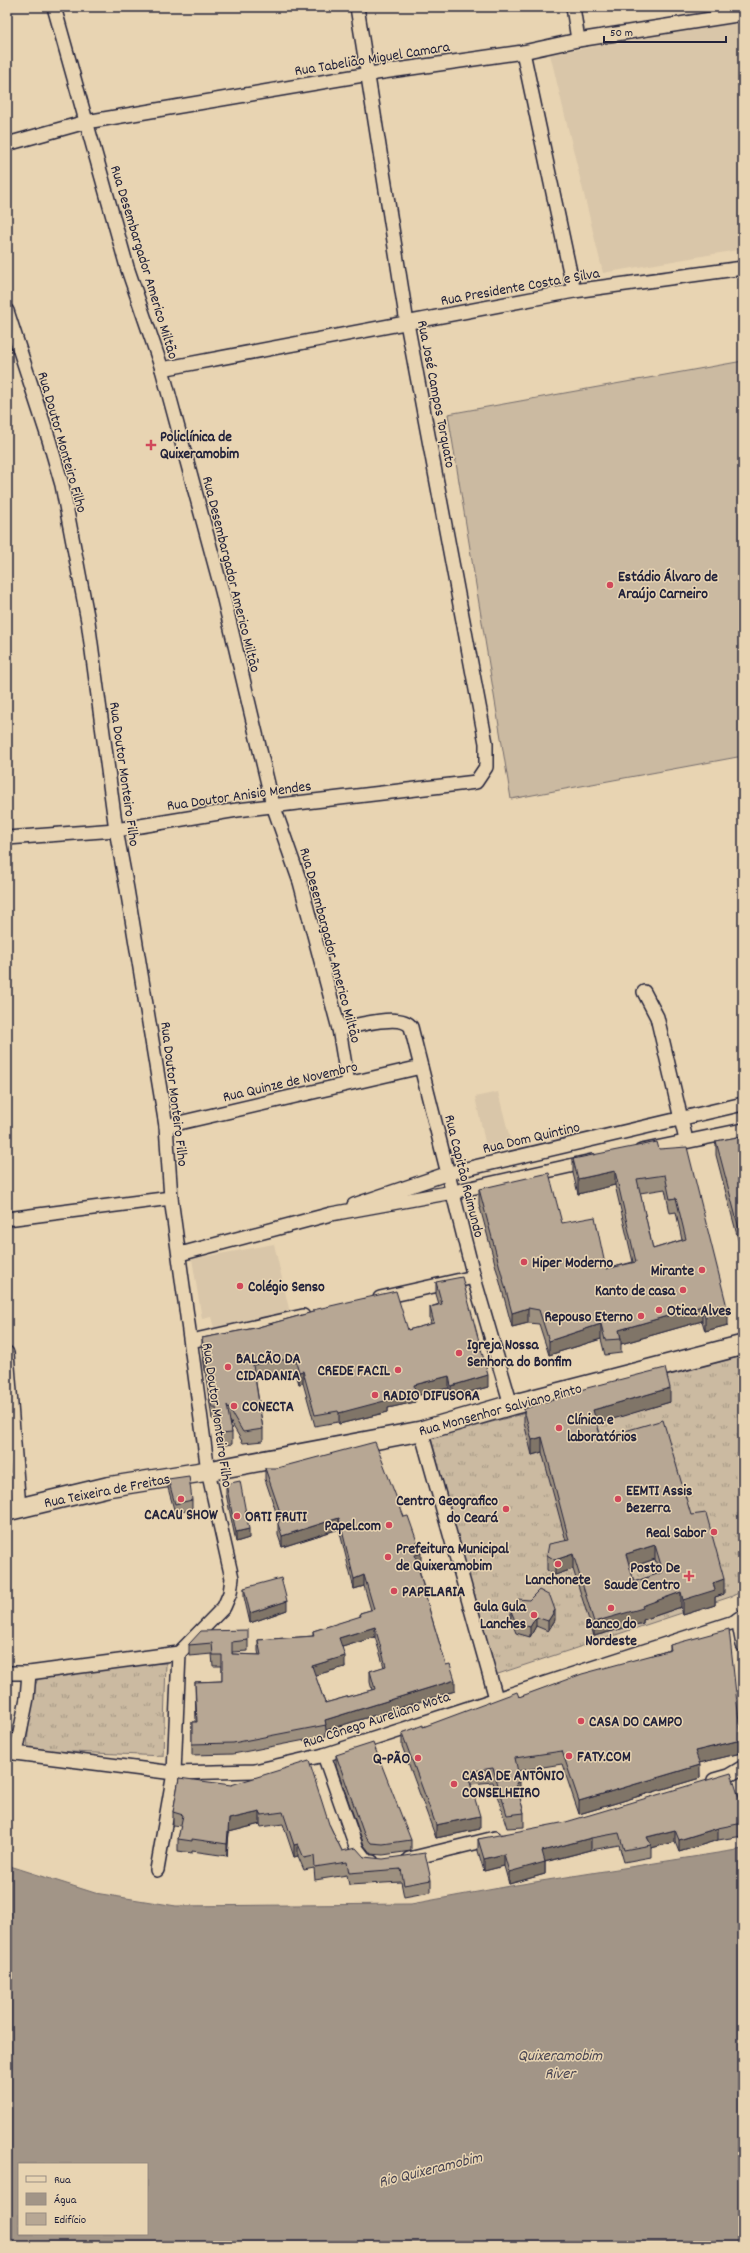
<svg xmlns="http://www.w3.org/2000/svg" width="750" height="2253" font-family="Dekko,sans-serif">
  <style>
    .built { fill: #d9c6a9 }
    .grass { fill: url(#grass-tufts); stroke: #766e6e }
    .pitch { fill: #cbbaa1; stroke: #766e6e }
    .water { fill: #a29587; stroke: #6f6769; fill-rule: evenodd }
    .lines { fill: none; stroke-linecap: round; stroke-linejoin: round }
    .street-casing { stroke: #22223b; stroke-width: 16 }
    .secondary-casing { stroke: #22223b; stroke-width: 22 }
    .street { stroke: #e8d4b2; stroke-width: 13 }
    .secondary { stroke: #e8d4b2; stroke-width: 19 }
    .wall { fill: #9d907f; stroke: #22223b; fill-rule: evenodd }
    .shaded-wall { fill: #807568; stroke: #22223b }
    .building { fill: #b7a794; stroke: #22223b; fill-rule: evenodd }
    .poi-dot { fill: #d1495b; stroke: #e8d4b2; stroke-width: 1.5 }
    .labels { text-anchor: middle; stroke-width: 3; stroke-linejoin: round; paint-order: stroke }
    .street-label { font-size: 15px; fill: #22223b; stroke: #e8d4b2 }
    .poi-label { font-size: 15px; font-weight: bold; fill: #22223b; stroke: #e8d4b2; text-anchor: start }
    .water-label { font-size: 16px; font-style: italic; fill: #484452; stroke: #e8d4b2 }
  </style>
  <defs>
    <pattern id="grass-tufts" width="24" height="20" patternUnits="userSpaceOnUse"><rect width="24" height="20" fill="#cbbaa1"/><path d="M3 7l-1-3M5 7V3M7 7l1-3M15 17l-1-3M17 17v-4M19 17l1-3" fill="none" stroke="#a49784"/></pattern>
  </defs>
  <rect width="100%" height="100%" fill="#e8d4b2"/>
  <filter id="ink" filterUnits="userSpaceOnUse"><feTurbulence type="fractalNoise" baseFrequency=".025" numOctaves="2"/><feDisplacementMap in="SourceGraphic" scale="8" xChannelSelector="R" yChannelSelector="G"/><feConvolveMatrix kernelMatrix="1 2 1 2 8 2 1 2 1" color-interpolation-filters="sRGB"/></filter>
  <g filter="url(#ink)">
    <g class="built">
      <polygon points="743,22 743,249 603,273 550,54"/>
      <polygon points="498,1092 512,1147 487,1151 475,1097"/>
      <polygon points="274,1244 290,1313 214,1328 211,1317 202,1319 192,1259"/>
    </g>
    <g class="grass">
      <polygon points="743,1356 743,1591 730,1597 495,1675 431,1438"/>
      <polygon points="166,1663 163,1756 27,1750 30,1696 38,1679 61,1669"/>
    </g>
    <polygon class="pitch" points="743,361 743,756 511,799 448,414"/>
    <path class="water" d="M743 1849V2246H7V1865L95 1893 176 1906 411 1904 516 1885ZM19 2164H147V2234H19Z"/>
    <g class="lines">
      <g class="street-casing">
        <g id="street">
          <polyline points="54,7 127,267 162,369 222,591 273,805 300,882 339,1029 348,1083"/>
          <polyline points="573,7 578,40"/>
          <polyline points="523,52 574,291"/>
          <polyline points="7,144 86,122 369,74 523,52 578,40 743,14"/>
          <polyline points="7,311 49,440 62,485 88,621 116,830 127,889 166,1126 171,1198 208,1471 232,1578 230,1593 224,1607 179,1653 174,1773 157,1870"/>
          <polyline points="162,369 574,291 743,268"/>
          <polyline points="7,838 116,830 237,810 476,782 486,767 486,743 407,323 357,7"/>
          <polyline points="644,992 657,1017 686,1140"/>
          <path d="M339 1029C356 1026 401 1012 411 1027L476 1285 511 1405"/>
          <polyline points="166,1126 421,1067"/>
          <polyline points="641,1151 743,1130"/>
          <polyline points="354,1205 449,1173 743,1104"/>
          <polyline points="7,1219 171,1198"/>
          <polyline points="180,1254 331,1214 453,1192 592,1161"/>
          <polyline points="380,1298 474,1277"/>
          <polyline points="191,1341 303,1316"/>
          <polyline points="7,1353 19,1508"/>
          <polyline points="421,1431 496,1698"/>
          <polyline points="743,1616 738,1619 743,1645"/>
          <polyline points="7,1673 29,1673 179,1653"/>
          <polyline points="7,1752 174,1773 255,1771 324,1755 743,1619"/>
          <polyline points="16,1753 27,1698 29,1673"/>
          <polyline points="324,1755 357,1849 367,1862 372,1862"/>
          <polyline points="714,1780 728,1776 743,1767"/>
          <polyline points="409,1859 495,1838"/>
        </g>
      </g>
      <g class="secondary-casing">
        <polyline id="secondary" points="7,1511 107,1487 208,1471 421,1431 511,1405 743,1345"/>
      </g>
      <use href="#street" class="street"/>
      <use href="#secondary" class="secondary"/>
    </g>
    <g class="wall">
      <polygon points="743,1136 743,1258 716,1155 716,1141"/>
      <path d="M659 1149 728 1325 705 1331 702 1321 621 1344V1353L605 1355 601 1339 549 1355 539 1324 528 1323 512 1327 479 1204V1189L606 1269 633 1262 615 1185 578 1194 573 1173V1159ZM665 1189 670 1213 676 1212 682 1240 653 1249 640 1193Z"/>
      <polygon points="436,1282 488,1387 451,1397 449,1388 415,1396 415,1402 388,1408 388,1412 339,1424 338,1422 315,1426 303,1383 299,1384 295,1370 255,1376 263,1429 263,1441 243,1443 230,1421 232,1433 232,1444 219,1446 216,1419 212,1419 202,1350 202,1338 255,1328 313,1312 313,1310 408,1330 431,1324 430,1319 430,1307 439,1304 436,1294"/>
      <path d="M670 1402 597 1423 601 1438 691 1515 724 1594 715 1597V1605L683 1615 681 1607 643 1620V1623L594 1636 573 1569 555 1575 547 1570V1555L566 1541 542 1452 532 1455 524 1423V1409ZM655 1559 659 1573 634 1582 630 1567Z"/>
      <path d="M265 1468 421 1564 418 1565 430 1612 446 1665 455 1691 326 1730V1736L233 1754 192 1755V1722H196L195 1682 222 1681V1666H213L212 1654 189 1656V1644L248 1640V1651L232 1652V1654L259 1655 258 1651V1640L313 1636V1631L360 1617V1613L371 1610 364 1586 354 1589 339 1529 282 1547 278 1535V1524L279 1521 265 1479ZM375 1637 384 1667 370 1671V1682L372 1690 325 1703 315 1675 345 1667 342 1647Z"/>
      <polygon points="168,1479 192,1500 192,1510 175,1513 168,1488"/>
      <polygon points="226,1484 249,1538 236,1542 226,1494"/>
      <polygon points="244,1588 287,1610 250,1623 244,1597"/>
      <polygon points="511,1611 555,1620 548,1631 536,1626 530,1637 516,1633 511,1620"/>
      <polygon points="670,1645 741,1753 699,1763 700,1778 579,1814 562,1764 518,1771 520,1795 519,1795 524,1813 524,1827 507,1828 493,1782 471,1784 480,1829 436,1838 402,1746 402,1733 423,1727 670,1650"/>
      <polygon points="336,1755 411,1840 411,1851 383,1855 371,1854 364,1845 336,1766"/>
      <polygon points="179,1778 329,1824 342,1851 364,1857 431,1880 431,1892 404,1897 401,1882 349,1885 347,1875 315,1880 314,1868 304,1870 298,1856 294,1857 283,1824 261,1827 260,1824 229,1832 227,1856 192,1851 192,1853 178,1851 178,1839 181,1826 173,1825 173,1812"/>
      <polygon points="743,1810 743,1836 718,1840 679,1852 675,1842 651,1848 651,1857 624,1862 619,1845 591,1850 545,1862 545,1874 509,1884 504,1866 484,1871 478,1851 478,1839"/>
    </g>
    <g class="shaded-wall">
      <polygon points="615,1171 615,1185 578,1194 578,1179"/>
      <polygon points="702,1306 702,1321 621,1344 621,1339 619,1330"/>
      <polygon points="528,1308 528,1323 512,1327 512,1313"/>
      <polygon points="728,1311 728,1325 705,1331 705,1317"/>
      <polygon points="601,1324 601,1339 549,1355 549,1341"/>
      <polygon points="303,1371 303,1383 299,1384 299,1372"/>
      <polygon points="488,1375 488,1387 451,1397 451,1386"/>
      <polygon points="449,1376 449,1388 415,1396 415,1402 388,1408 388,1412 339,1424 339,1413 388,1397 414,1385"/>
      <polygon points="670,1388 670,1402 593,1425 593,1410"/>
      <polygon points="542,1437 542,1452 532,1455 532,1440"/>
      <polygon points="339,1518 339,1529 282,1547 282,1536"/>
      <polygon points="249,1529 249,1538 236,1542 236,1532"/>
      <polygon points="655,1545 655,1559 626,1569 626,1554"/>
      <polygon points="421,1553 421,1564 415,1566 415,1555"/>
      <polygon points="573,1554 573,1569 555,1575 555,1560"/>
      <polygon points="364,1575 364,1586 354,1589 354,1579"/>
      <polygon points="724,1579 724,1594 715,1597 715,1605 683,1615 683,1600 713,1583"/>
      <polygon points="681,1592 681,1607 643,1620 643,1623 594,1636 594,1622"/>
      <polygon points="287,1601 287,1610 250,1623 250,1613"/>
      <polygon points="555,1610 555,1620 548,1631 548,1621"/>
      <polygon points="536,1617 536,1626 530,1637 530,1627"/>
      <polygon points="375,1627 375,1637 339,1648 339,1638"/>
      <polygon points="345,1656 345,1667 312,1676 312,1666"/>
      <polygon points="455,1680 455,1691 326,1730 325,1720"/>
      <polygon points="741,1740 741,1753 695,1764 695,1751"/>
      <polygon points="700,1765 700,1778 579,1814 579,1801"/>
      <polygon points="520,1781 520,1795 516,1796 516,1783"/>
      <polygon points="260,1812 260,1824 229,1832 227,1856 227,1844 229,1819"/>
      <polygon points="480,1816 480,1829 436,1838 436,1825"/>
      <polygon points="718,1828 718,1840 679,1852 679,1840"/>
      <polygon points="675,1830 675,1842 651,1848 651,1845 647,1837"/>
      <polygon points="591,1838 591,1850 544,1862 545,1862 545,1874 509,1884 509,1872 542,1851"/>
      <polygon points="298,1844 298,1856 294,1857 294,1845"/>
      <polygon points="504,1854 504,1866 484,1871 484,1859"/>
    </g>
    <g class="building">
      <polygon points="743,1136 743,1244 716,1141"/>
      <path d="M657 1142 659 1149 687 1147 728 1311 705 1317 702 1306 619 1330 621 1339 605 1340 601 1324 549 1341 539 1310 528 1308 512 1313 479 1189 549 1173 562 1223 595 1217 606 1269 636 1262 615 1171 578 1179 573 1159ZM665 1175 670 1199 676 1198 686 1239 653 1249 637 1179Z"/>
      <polygon points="462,1277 488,1375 451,1386 449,1376 414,1385 415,1391 388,1397 388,1400 339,1413 338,1411 315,1415 303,1371 299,1372 295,1358 253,1365 263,1429 243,1432 227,1405 232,1433 219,1434 216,1407 212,1407 202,1338 255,1328 313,1312 313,1310 396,1291 408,1330 434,1323 430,1307 442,1304 436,1282"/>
      <path d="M665 1368 670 1388 593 1410 601 1438 663 1420 691 1515 706 1513 724 1579 713 1583 715 1590 683 1600 681 1592 642 1606 643 1608 594 1622 573 1554 555 1560 547 1555 549 1544 569 1540 542 1437 532 1440 524 1409 587 1388ZM655 1545 663 1572 634 1582 626 1554Z"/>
      <path d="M375 1442 404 1517 408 1516 421 1553 415 1555 430 1612 446 1665 450 1664 455 1680 325 1720 326 1725 233 1743 192 1744V1722H197L195 1682 222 1681V1655H213L212 1643 189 1645V1644L201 1631 248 1630V1640L232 1642V1654L261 1655 258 1640 314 1636 313 1631 361 1616 360 1613 374 1609 364 1575 354 1579 339 1518 282 1536 278 1524 281 1515 265 1468H277ZM375 1627 386 1666 370 1671 375 1689 325 1703 312 1666 345 1656 339 1638Z"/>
      <polygon points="189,1476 192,1500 175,1504 168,1479"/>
      <polygon points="240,1481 249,1529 236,1532 226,1484"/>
      <polygon points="281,1578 287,1601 250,1613 244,1588"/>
      <polygon points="539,1590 550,1596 555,1610 548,1621 536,1617 530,1627 516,1623 511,1611 518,1599 529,1600"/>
      <polygon points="729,1629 741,1740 695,1751 700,1765 579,1801 562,1751 515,1758 520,1781 516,1783 524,1813 507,1815 493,1768 467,1772 480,1816 436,1825 402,1733 423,1725 423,1727 517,1692 519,1697 582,1674 671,1650 670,1645"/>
      <polygon points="373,1743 411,1840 383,1844 371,1843 364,1834 336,1755"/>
      <polygon points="309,1761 329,1824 342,1851 356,1848 364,1857 383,1859 425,1853 431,1880 404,1885 401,1869 349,1873 347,1862 315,1867 314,1856 304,1858 298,1844 294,1845 283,1812 261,1815 260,1812 229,1819 227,1844 192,1839 192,1841 178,1839 183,1815 173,1812 179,1778 231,1785"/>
      <polygon points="731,1773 743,1810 743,1823 718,1828 679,1840 675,1830 647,1837 651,1845 624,1850 619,1833 591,1838 542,1851 545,1862 509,1872 504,1854 484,1859 478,1839 566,1822"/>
    </g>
  </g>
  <g class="poi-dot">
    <path d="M149 439h4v4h4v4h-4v4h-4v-4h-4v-4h4z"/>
    <circle cx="610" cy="585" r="4"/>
    <circle cx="524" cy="1262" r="4"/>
    <circle cx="702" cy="1270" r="4"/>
    <circle cx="240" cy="1286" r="4"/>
    <circle cx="683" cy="1290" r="4"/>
    <circle cx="659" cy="1310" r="4"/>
    <circle cx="641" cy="1316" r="4"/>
    <circle cx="459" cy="1353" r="4"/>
    <circle cx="228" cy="1367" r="4"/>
    <circle cx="398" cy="1370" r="4"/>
    <circle cx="375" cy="1395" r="4"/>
    <circle cx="234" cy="1406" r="4"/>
    <circle cx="559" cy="1428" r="4"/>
    <circle cx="181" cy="1499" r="4"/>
    <circle cx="618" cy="1499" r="4"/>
    <circle cx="506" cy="1509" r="4"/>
    <circle cx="237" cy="1516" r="4"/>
    <circle cx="389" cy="1525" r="4"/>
    <circle cx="714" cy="1532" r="4"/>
    <circle cx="388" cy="1557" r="4"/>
    <circle cx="558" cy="1564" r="4"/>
    <path d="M687 1570h4v4h4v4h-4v4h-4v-4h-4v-4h4z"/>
    <circle cx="394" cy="1591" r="4"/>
    <circle cx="611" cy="1608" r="4"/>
    <circle cx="534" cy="1615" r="4"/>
    <circle cx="581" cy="1721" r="4"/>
    <circle cx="569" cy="1756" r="4"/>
    <circle cx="418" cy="1758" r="4"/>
    <circle cx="454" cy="1784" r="4"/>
  </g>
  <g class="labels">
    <g class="street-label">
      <text transform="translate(372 58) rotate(-9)" y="5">Rua Tabelião Miguel Camara</text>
      <text transform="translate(145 262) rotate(73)" y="5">Rua Desembargador Americo Miltão</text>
      <text transform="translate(520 286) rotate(-10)" y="5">Rua Presidente Costa e Silva</text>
      <text transform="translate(437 394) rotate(79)" y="5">Rua José Campos Torquato</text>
      <text transform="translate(63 442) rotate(74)" y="5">Rua Doutor Monteiro Filho</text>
      <text transform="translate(232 574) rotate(76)" y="5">Rua Desembargador Americo Miltão</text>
      <text transform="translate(125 774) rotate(82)" y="5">Rua Doutor Monteiro Filho</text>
      <text transform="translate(239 795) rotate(-8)" y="5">Rua Doutor Anisio Mendes</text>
      <text transform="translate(331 945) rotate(75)" y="5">Rua Desembargador Americo Miltão</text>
      <text transform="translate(290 1081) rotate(-13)" y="5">Rua Quinze de Novembro</text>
      <text transform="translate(175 1094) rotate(83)" y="5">Rua Doutor Monteiro Filho</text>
      <text transform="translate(531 1137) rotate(-13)" y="5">Rua Dom Quintino</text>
      <text transform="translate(465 1176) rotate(76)" y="5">Rua Capitão Raimundo</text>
      <text transform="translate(500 1409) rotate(-15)" y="5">Rua Monsenhor Salviano Pinto</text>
      <text transform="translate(218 1415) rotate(82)" y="5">Rua Doutor Monteiro Filho</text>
      <text transform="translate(107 1490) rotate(-11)" y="5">Rua Teixeira de Freitas</text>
      <text transform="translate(376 1719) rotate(-18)" y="5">Rua Cônego Aureliano Mota</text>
    </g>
    <g class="poi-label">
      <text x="160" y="441">Policlínica de<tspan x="160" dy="17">Quixeramobim</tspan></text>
      <text x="618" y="581">Estádio Álvaro de<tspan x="618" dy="17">Araújo Carneiro</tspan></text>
      <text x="532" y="1267">Hiper Moderno</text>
      <text x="694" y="1275" text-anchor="end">Mirante</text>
      <text x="248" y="1291">Colégio Senso</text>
      <text x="675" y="1295" text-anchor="end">Kanto de casa</text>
      <text x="667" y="1315">Otica Alves</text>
      <text x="633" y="1321" text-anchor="end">Repouso Eterno</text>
      <text x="467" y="1349">Igreja Nossa<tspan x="467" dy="17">Senhora do Bonfim</tspan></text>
      <text x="236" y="1363">BALCÃO DA<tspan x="236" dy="17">CIDADANIA</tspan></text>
      <text x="390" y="1375" text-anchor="end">CREDE FACIL</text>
      <text x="383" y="1400">RADIO DIFUSORA</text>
      <text x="242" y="1411">CONECTA</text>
      <text x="567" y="1424">Clínica e<tspan x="567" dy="17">laboratórios</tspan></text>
      <text x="626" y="1495">EEMTI Assis<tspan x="626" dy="17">Bezerra</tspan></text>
      <text x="498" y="1505" text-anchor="end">Centro Geografico<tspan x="498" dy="17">do Ceará</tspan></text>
      <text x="181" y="1519" text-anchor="middle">CACAU SHOW</text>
      <text x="245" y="1521">ORTI FRUTI</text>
      <text x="381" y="1530" text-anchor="end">Papel.com</text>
      <text x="706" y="1537" text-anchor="end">Real Sabor</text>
      <text x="396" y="1553">Prefeitura Municipal<tspan x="396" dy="17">de Quixeramobim</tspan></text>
      <text x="680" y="1572" text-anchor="end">Posto De<tspan x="680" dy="17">Saude Centro</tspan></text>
      <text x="558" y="1584" text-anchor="middle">Lanchonete</text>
      <text x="402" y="1596">PAPELARIA</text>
      <text x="526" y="1611" text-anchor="end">Gula Gula<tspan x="526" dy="17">Lanches</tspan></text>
      <text x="611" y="1628" text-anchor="middle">Banco do<tspan x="611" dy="17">Nordeste</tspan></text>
      <text x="589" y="1726">CASA DO CAMPO</text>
      <text x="577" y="1761">FATY.COM</text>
      <text x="410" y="1763" text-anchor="end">Q-PÃO</text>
      <text x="462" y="1780">CASA DE ANTÔNIO<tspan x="462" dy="17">CONSELHEIRO</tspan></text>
    </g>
    <g class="water-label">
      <text x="560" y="2060">Quixeramobim<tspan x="560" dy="18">River</tspan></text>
      <text transform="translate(430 2168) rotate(-14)" y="6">Rio Quixeramobim</text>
    </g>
  </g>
  <rect width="750" height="2253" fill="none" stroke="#e8d4b2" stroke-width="24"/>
  <rect x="12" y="12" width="726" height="2229" fill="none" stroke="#22223b" stroke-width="1.5" filter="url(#ink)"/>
  <rect x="18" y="2163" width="130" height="72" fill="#e8d4b2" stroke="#998d82"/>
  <rect x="26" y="2176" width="20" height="6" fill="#e8d4b2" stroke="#998d82"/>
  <text x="54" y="2183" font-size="12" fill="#22223b">Rua</text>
  <rect x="26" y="2193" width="20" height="12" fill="#a29587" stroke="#998d82"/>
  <text x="54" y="2203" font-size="12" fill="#22223b">Água</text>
  <rect x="26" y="2213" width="20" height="12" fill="#b7a794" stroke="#998d82"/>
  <text x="54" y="2223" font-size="12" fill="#22223b">Edifício</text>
  <path d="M604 36v6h122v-6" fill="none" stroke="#22223b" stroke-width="2"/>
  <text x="610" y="36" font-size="12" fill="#22223b" stroke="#e8d4b2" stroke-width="3" paint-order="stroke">50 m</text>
</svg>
